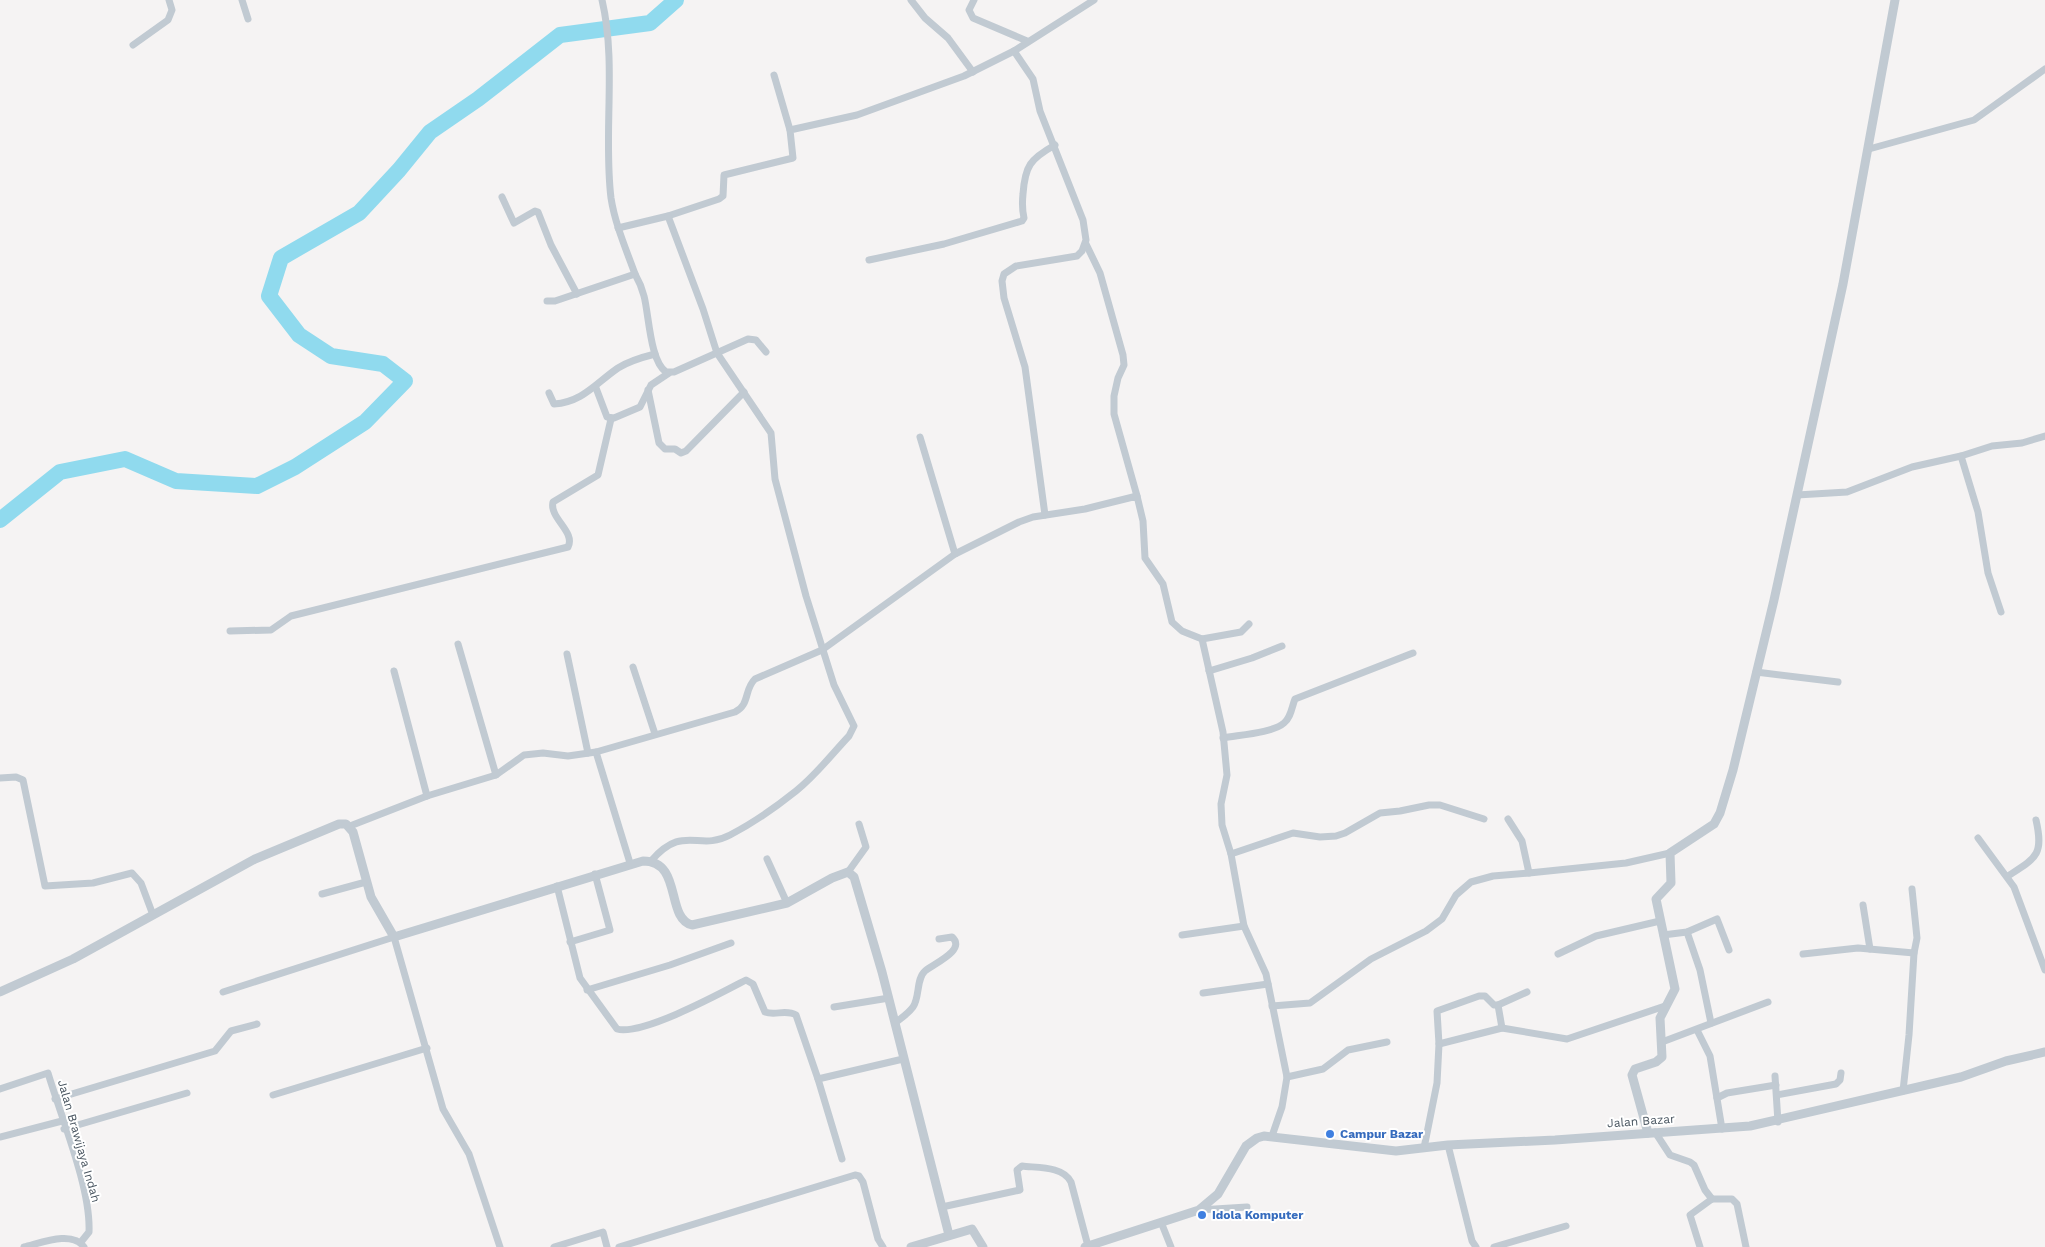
<svg xmlns="http://www.w3.org/2000/svg" width="2045" height="1247" font-family="'Work Sans',sans-serif">
  <style>
    .lines { fill: none; stroke-linecap: round; stroke-linejoin: round }
    .river { stroke: #90daee; stroke-width: 16 }
    .minor { stroke: #c1cad2; stroke-width: 7 }
    .tertiary { stroke: #c1cad2; stroke-width: 9 }
    .shop-dot { fill: #3f7fe0; stroke: #fff; stroke-width: 2 }
    .labels { text-anchor: middle; stroke-width: 4; stroke-linejoin: round; paint-order: stroke }
    .street-label { font-size: 12px; fill: #4a5661; stroke: #fff }
    .shop-label { font-size: 12px; font-weight: bold; fill: #366cbe; stroke: #fff; text-anchor: start }
  </style>
  <rect width="100%" height="100%" fill="#f5f3f3"/>
  <g class="lines">
    <polyline class="river" points="0,520 60,472 125,459 176,481 257,486 295,467 365,422 405,381 383,364 331,356 299,335 269,296 281,258 359,213 399,170 430,132 478,99 560,35 650,23 676,0"/>
    <g class="minor">
      <polyline points="242,0 248,19"/>
      <path d="M602 0C617 64 603 133 611 198 615 224 626 249 635 274"/>
      <polyline points="911,0 925,18 948,38 973,72"/>
      <polyline points="974,0 969,10 973,18 1027,41"/>
      <polyline points="133,45 168,20 172,10 169,0"/>
      <polyline points="1014,51 1033,79 1040,111 1083,220 1086,240 1082,251 1077,256 1016,266 1004,274 1002,281 1004,298 1025,367 1045,515"/>
      <polyline points="774,75 790,130"/>
      <polyline points="1869,149 1974,120 2045,69"/>
      <polyline points="502,197 514,223 535,211 538,212 551,245 577,294"/>
      <polyline points="618,228 668,216 719,199 723,196 724,175 793,158 790,130 857,115 964,76 1014,51 1094,0"/>
      <polyline points="1086,244 1100,273 1123,355 1124,365 1118,378 1114,396 1114,414 1137,496"/>
      <path d="M869 260 944 244 1022 221 1024 218C1022 209 1022 203 1023 194 1025 166 1030 159 1055 145"/>
      <path d="M547 301H555L635 274C639 281 642 288 644 296 649 315 650 361 666 372H674L748 339 756 340 766 352"/>
      <polyline points="596,388 607,417 614,418 640,407 651,385 669,373"/>
      <polyline points="648,390 659,443 665,449 675,449 681,453 686,451 744,392"/>
      <path d="M549 393 554 404C583 402 596 383 618 368 629 361 643 357 655 354"/>
      <polyline points="920,437 955,554"/>
      <polyline points="1961,456 1978,512 1988,573 2001,612"/>
      <polyline points="1797,495 1847,492 1912,467 1961,456 1992,446 2022,443 2045,436"/>
      <path d="M230 631 271 630 291 616 568 547C576 532 549 518 553 502L598 475 611 419"/>
      <polyline points="1202,639 1241,632 1249,624"/>
      <polyline points="458,644 496,775"/>
      <polyline points="567,654 588,753"/>
      <polyline points="633,667 655,734"/>
      <polyline points="394,671 427,796"/>
      <polyline points="1209,671 1252,658 1282,646"/>
      <polyline points="1756,672 1838,682"/>
      <path d="M1223 738C1238 735 1273 733 1284 723 1291 718 1292 706 1295 699L1413 653"/>
      <polyline points="596,752 630,863"/>
      <polyline points="0,778 16,777 23,780 45,886 93,883 132,873 141,883 153,915"/>
      <polyline points="1508,819 1522,841 1529,873 1626,863 1670,853"/>
      <path d="M350 826 427 796 496 775 524 755 543 753 568 756 596 752 735 712C750 705 744 689 755 679L822 650 955 554 1019 522 1033 517 1085 509 1137 496 1143 521 1145 558 1163 584 1172 622 1182 631 1202 639 1223 732 1227 775 1221 804 1222 825 1231 854 1244 926 1266 974 1287 1077 1282 1107 1272 1136"/>
      <polyline points="1978,838 2014,887 2045,970"/>
      <polyline points="1231,854 1293,833 1320,837 1336,836 1345,833 1380,813 1400,811 1429,805 1440,805 1484,819"/>
      <polyline points="767,859 787,903"/>
      <path d="M651 861C684 823 698 852 730 835 753 823 776 807 796 791 816 775 832 754 849 736L854 726 834 685 806 596 775 479 771 433 717 353 703 309 668 216"/>
      <polyline points="848,872 866,847 859,824"/>
      <path d="M2008 876C2036 858 2044 855 2036 820"/>
      <path d="M557 886 580 978 617 1029C642 1036 721 993 746 980L753 984 765 1012C775 1016 786 1009 796 1015L818 1079 842 1159"/>
      <polyline points="1912,889 1917,938 1914,953"/>
      <polyline points="322,894 366,882"/>
      <polyline points="1863,905 1870,949"/>
      <polyline points="1687,932 1700,970 1711,1023"/>
      <polyline points="1182,935 1244,926"/>
      <polyline points="1663,935 1687,932 1717,919 1729,950"/>
      <polyline points="570,942 610,930 595,874"/>
      <polyline points="1558,954 1596,936 1660,921"/>
      <polyline points="1803,954 1858,948 1914,953 1909,1035 1903,1091"/>
      <polyline points="587,990 670,965 731,943"/>
      <polyline points="223,992 394,937 443,1109 469,1154 500,1247"/>
      <polyline points="1203,993 1268,984"/>
      <polyline points="1498,1005 1502,1028"/>
      <polyline points="1272,1006 1310,1003 1371,959 1426,931 1442,919 1456,895 1471,882 1493,876 1529,873"/>
      <polyline points="834,1007 889,998"/>
      <path d="M895 1023C901 1018 908 1014 913 1007 920 997 916 979 925 971 933 964 967 950 952 937L939 939"/>
      <polyline points="1697,1030 1710,1056 1722,1129"/>
      <polyline points="1662,1042 1768,1002"/>
      <polyline points="1439,1044 1502,1028 1567,1039 1665,1006"/>
      <polyline points="1775,1076 1778,1122"/>
      <polyline points="1287,1077 1323,1069 1348,1050 1387,1042"/>
      <polyline points="818,1079 903,1059"/>
      <path d="M0 1089 48 1073C61 1117 91 1188 89 1232L81 1242"/>
      <polyline points="273,1095 427,1048"/>
      <polyline points="1777,1095 1836,1084 1840,1080 1841,1073"/>
      <polyline points="1717,1098 1727,1093 1776,1085"/>
      <polyline points="55,1099 215,1051 231,1031 257,1024"/>
      <polyline points="64,1129 187,1093"/>
      <polyline points="1655,1132 1670,1155 1690,1162 1694,1165 1705,1190 1712,1199"/>
      <polyline points="0,1137 62,1121"/>
      <polyline points="1448,1145 1472,1241 1476,1247"/>
      <polyline points="1424,1148 1437,1083 1439,1044 1437,1011 1479,996 1485,996 1494,1005 1498,1005 1527,992"/>
      <path d="M942 1207 1020 1190 1017 1170 1022 1166C1038 1168 1063 1166 1071 1182L1088 1246"/>
      <polyline points="1199,1210 1247,1207"/>
      <polyline points="1161,1222 1171,1247"/>
      <path d="M24 1247C41 1243 72 1230 84 1247"/>
      <polyline points="554,1247 603,1232 607,1247"/>
      <polyline points="619,1247 855,1175 859,1176 863,1182 878,1239 883,1247"/>
      <polyline points="1494,1247 1566,1226"/>
      <polyline points="1700,1247 1690,1215 1712,1199 1732,1199 1737,1204 1746,1247"/>
    </g>
    <g class="tertiary">
      <path d="M0 992 73 959 255 859 339 824H346L353 832 371 897 394 937 643 861C683 861 665 918 692 925L787 903 832 878 848 872 854 877 882 972 949 1235"/>
      <polyline points="1648,1133 1632,1075 1635,1069 1656,1062 1662,1057 1660,1018 1675,989 1656,899 1671,883 1670,853 1714,824 1720,813 1733,770 1774,600 1843,284 1895,0"/>
      <polyline points="911,1247 972,1229 983,1247"/>
      <polyline points="1085,1247 1199,1210 1218,1194 1246,1146 1257,1138 1264,1136 1396,1151 1448,1145 1555,1140 1750,1126 1961,1077 2006,1061 2045,1052"/>
    </g>
  </g>
  <g class="shop-dot">
    <circle cx="1330" cy="1134" r="5"/>
    <circle cx="1202" cy="1215" r="5"/>
  </g>
  <g class="labels">
    <g class="street-label">
      <text transform="translate(1641 1121) rotate(-4)" y="4">Jalan Bazar</text>
      <text transform="translate(79 1141) rotate(74)" y="4">Jalan Brawijaya Indah</text>
    </g>
    <g class="shop-label">
      <text x="1340" y="1138">Campur Bazar</text>
      <text x="1212" y="1219">Idola Komputer</text>
    </g>
  </g>
</svg>
